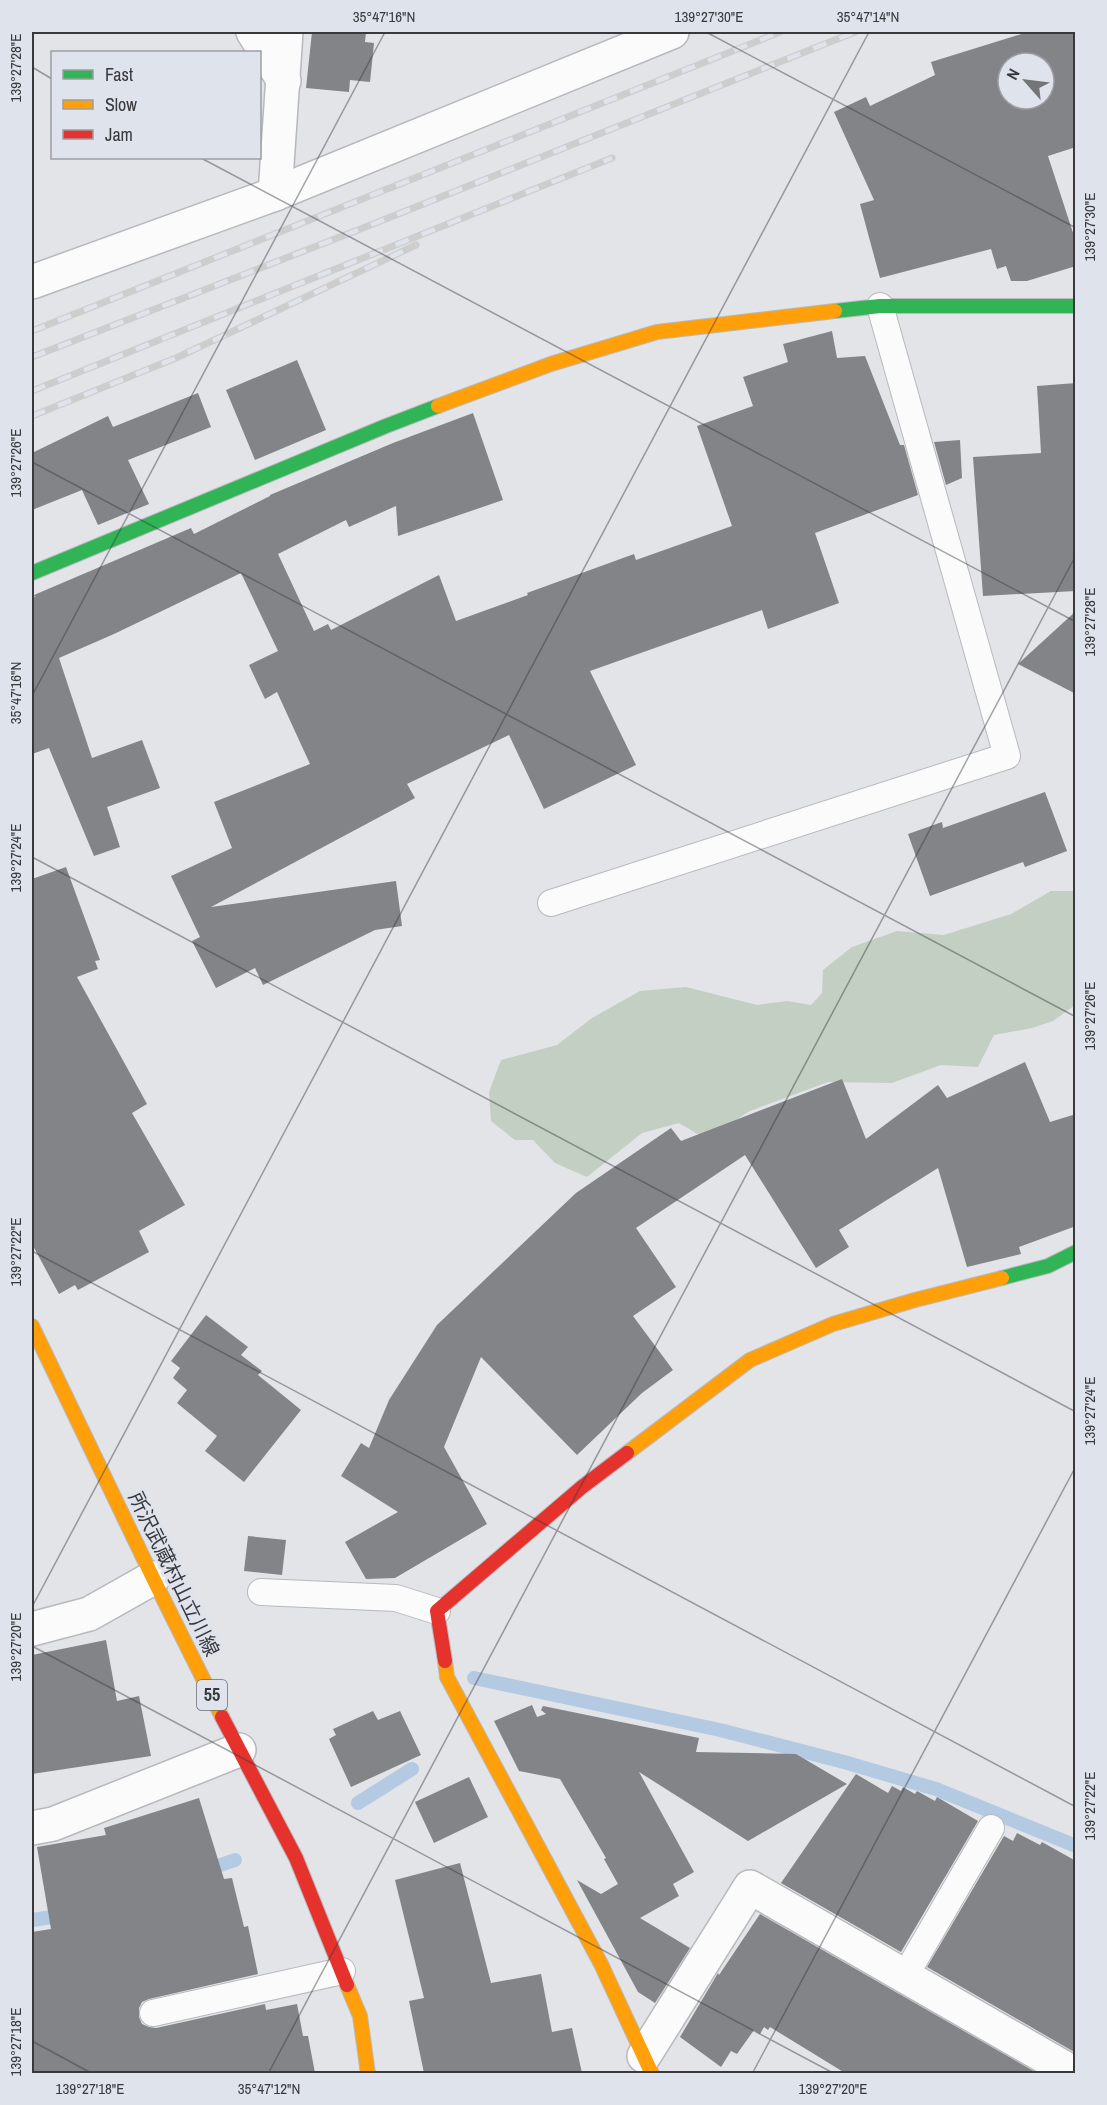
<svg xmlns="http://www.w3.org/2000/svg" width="1107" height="2105" font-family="'Archivo Narrow','Noto Sans JP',sans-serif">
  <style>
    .green { fill: #c2cfc2 }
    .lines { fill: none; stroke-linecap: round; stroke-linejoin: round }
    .stream { stroke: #b4cae2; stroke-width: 14 }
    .building { fill: #828487; fill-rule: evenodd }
    .lane-casing { stroke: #b8b9bd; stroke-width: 28 }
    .street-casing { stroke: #b8b9bd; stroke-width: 36 }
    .fast-casing { stroke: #b8b9bd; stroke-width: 16 }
    .slow-casing { stroke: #b8b9bd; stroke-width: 16 }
    .jam-casing { stroke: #b8b9bd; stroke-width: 16 }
    .lane { stroke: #fbfbfc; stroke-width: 26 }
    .street { stroke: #fbfbfc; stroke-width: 33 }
    .fast { stroke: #30b455; stroke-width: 14 }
    .slow { stroke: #ff9f0a; stroke-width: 14 }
    .jam { stroke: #e5322d; stroke-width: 14 }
    .rail-casing { stroke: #cdcdce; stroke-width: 7 }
    .rail { stroke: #dfe3eb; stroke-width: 4.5; stroke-dasharray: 14; stroke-linecap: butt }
    .ticks { fill: none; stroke: #38393d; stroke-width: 1.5; stroke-opacity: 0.45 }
    .labels { text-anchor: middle; stroke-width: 6; stroke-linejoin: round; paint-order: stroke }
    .shield { fill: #dfe3eb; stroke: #6a6c71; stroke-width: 1.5 }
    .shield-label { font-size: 18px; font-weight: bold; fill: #38393d }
    .street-label { font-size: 20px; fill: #38393d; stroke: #dfe3eb }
    .neatline { fill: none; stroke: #38393d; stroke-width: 2 }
    .ticks-label { font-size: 15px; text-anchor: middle; fill: #38393d }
  </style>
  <rect width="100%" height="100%" fill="#e2e4e8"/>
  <polygon class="green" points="1051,891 1075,891 1075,1005 1053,1021 1032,1028 994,1035 978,1067 941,1065 892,1083 828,1082 750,1111 706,1139 679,1123 642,1133 587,1177 555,1163 533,1140 515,1140 491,1121 489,1092 501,1060 557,1045 592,1018 640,991 686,987 757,1005 787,1001 811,1005 822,993 823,970 852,947 897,931 944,935 1011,914"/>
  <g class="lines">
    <g class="stream">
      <polyline points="474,1678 720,1730 844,1762 936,1789 1076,1846"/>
      <polyline points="358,1803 412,1769"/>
      <polyline points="203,1871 235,1860"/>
      <polyline points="32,1920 65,1915"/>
    </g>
  </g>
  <g class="building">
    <polygon points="312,32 366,32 365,42 374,43 370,82 350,80 349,92 306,88"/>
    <path d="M1028 32H1076V147L1048 156 1076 242V266L1027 281H1011L1006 266 997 269 991 249 880 278 860 204 874 200 834 112 866 97 870 106 935 75 931 62ZM1008 63H1044V99H1008Z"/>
    <polygon points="832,331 837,358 865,356 900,445 904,445 918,495 815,533 839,603 768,629 762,610 590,671 636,765 544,809 509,735 407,784 415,798 211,907 396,881 402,926 375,930 263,985 255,968 216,988 192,941 200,937 171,876 232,848 214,802 310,764 277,692 265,699 249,665 278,651 241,573 114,634 59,658 92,758 142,740 160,788 107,807 120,847 94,856 49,748 32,754 32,598 35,597 34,595 191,528 194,534 270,496 270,495 393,443 473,413 503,500 398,536 396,506 349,527 346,520 278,554 314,631 328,624 331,630 439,575 456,621 528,595 527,593 634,554 636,560 732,526 697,426 753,406 743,377 788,362 783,344"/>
    <polygon points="297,360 326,430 255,460 226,390"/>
    <polygon points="1076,383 1076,591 983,596 973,457 1041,453 1037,386"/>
    <polygon points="198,393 211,427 128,460 149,504 98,525 82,490 32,510 32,453 108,416 113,427"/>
    <polygon points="960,440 962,478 946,485 934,442"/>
    <polygon points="1076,611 1076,694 1018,664"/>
    <polygon points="1045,792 1067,851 1025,867 1023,862 930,896 908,834 942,822 943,828"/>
    <polygon points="66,867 100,960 95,961 98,969 77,977 147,1104 132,1113 185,1205 139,1231 149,1252 78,1290 75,1285 59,1294 32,1244 32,879"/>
    <polygon points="1025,1062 1050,1122 1076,1114 1076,1226 1019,1247 1021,1254 967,1267 938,1168 839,1230 849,1247 816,1268 745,1155 636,1228 676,1287 633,1316 673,1370 642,1393 577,1455 481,1357 444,1447 487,1524 395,1578 366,1579 345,1542 398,1512 341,1476 361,1443 369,1448 389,1400 437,1325 576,1193 671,1128 681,1141 842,1079 866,1139 938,1085 947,1098"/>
    <polygon points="206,1315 248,1347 241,1355 262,1371 258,1375 301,1410 244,1482 205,1451 217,1436 177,1403 187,1390 173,1378 180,1368 171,1361"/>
    <polygon points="248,1536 286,1540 282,1575 244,1571"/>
    <polygon points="106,1640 117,1701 139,1696 151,1756 32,1774 32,1655"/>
    <polygon points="532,1705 537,1717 546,1714 541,1710 543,1706 699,1738 696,1752 796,1754 847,1784 748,1841 639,1772 694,1872 673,1884 679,1896 640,1918 690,1948 655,2003 638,1992 577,1880 601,1894 618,1884 604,1859 606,1858 560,1779 519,1771 494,1721"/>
    <polygon points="373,1711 378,1720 400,1711 421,1755 351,1787 329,1739 336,1735 333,1729"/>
    <polygon points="856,1774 888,1793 892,1786 901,1791 903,1787 915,1794 917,1791 935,1801 937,1797 978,1821 901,1952 781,1883"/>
    <polygon points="469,1777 488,1817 434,1843 415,1802"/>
    <polygon points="199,1798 224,1879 232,1878 244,1927 248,1926 258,1974 149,1999 142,2002 139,2008 139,2017 142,2024 149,2027 156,2028 265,2004 266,2010 297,2004 303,2036 308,2036 315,2073 32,2073 32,1932 51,1929 37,1847 106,1835 104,1828"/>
    <polygon points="1017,1833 1040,1845 1042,1842 1076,1861 1076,2053 927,1967 1004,1836 1013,1841"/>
    <polygon points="460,1863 491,1983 541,1974 552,2032 572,2028 582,2073 424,2073 409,2001 424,1998 395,1880"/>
    <polygon points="760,1914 1037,2073 845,2073 770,2027 768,2030 764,2027 760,2034 754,2030 737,2054 731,2051 721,2067 680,2037 718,1973 719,1975"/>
  </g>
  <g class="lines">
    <g class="lane-casing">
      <g id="lane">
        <polyline points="551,903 1007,756 880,306"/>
        <polyline points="261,1592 396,1598 437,1611"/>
        <polyline points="905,1976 991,1828"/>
        <polyline points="153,2013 342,1971"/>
      </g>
    </g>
    <g class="street-casing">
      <g id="street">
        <polyline points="253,32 284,81"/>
        <polyline points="275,194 286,32"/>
        <polyline points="32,282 275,194 672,32"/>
        <polyline points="32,1629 89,1614 153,1578"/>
        <polyline points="32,1828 53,1824 239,1750"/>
        <polyline points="644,2056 750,1887 1075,2074"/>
      </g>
    </g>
    <g class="fast-casing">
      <g id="fast">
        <polyline points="835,311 880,306 1076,306"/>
        <polyline points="32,573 386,426 438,406"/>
        <polyline points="1002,1278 1048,1266 1076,1252"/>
      </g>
    </g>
    <g class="slow-casing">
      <g id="slow">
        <polyline points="438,406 551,364 657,332 835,311"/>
        <polyline points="32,1326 153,1578 222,1717"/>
        <polyline points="627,1453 750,1360 833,1324 915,1300 1002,1278"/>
        <polyline points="445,1661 447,1677 601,1964 652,2074"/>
        <polyline points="347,1985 360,2016 368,2074"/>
      </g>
    </g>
    <g class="jam-casing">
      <g id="jam">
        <polyline points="445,1661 437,1611 582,1487 627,1453"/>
        <polyline points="222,1717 296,1858 347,1985"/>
      </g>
    </g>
    <use href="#lane" class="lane"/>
    <use href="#street" class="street"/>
    <use href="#fast" class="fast"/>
    <use href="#slow" class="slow"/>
    <use href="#jam" class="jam"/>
    <g class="rail-casing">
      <g id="rail">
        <polyline points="32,331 780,32"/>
        <polyline points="32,357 363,228 855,32"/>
        <polyline points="32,391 612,158"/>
        <polyline points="32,416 176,358 416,245"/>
      </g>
    </g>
    <use href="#rail" class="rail"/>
  </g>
  <path class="ticks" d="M706 32 1076 228M32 67 52 79M201 158 1076 622M32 462 1076 1017M32 696 385 32M32 857 1076 1412M32 1251 1076 1807M32 1607 869 32M32 1646 835 2074M32 2041 93 2074M268 2074 1076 555M752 2074 1076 1466"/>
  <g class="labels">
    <rect class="shield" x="197" y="1680" width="30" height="30" rx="4.5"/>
    <g class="shield-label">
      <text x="212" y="1701">55</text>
    </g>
    <g class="street-label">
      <text transform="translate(174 1574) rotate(64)" y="7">所沢武蔵村山立川線</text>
    </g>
  </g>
  <rect width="1107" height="2105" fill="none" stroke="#dfe3eb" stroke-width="66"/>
  <rect x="51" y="51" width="210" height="108" fill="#dfe3eb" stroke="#9c9fa5" stroke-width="1.5"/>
  <rect x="63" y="70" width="30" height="9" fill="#30b455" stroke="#9c9fa5" stroke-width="1.5"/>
  <text x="105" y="81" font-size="18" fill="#38393d">Fast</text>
  <rect x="63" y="100" width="30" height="9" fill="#ff9f0a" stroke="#9c9fa5" stroke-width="1.5"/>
  <text x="105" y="111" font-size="18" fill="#38393d">Slow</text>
  <rect x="63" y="130" width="30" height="9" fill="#e5322d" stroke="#9c9fa5" stroke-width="1.5"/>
  <text x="105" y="141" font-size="18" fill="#38393d">Jam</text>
  <g transform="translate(1026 81) rotate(298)"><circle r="28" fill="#dfe3eb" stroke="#9c9fa5" stroke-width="1.5"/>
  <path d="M0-4.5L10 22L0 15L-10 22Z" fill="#747579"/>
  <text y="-9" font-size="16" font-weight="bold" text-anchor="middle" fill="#38393d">N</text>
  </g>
  <rect x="33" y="33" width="1041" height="2039" class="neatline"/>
  <g class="ticks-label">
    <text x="384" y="22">35°47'16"N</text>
    <text x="709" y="22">139°27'30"E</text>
    <text x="868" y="22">35°47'14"N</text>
    <text transform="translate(16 68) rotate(-90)" y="5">139°27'28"E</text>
    <text transform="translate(1090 227) rotate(-90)" y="5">139°27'30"E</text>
    <text transform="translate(16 463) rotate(-90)" y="5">139°27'26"E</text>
    <text transform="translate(1090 622) rotate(-90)" y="5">139°27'28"E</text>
    <text transform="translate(16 693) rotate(-90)" y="5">35°47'16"N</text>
    <text transform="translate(16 858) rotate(-90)" y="5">139°27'24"E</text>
    <text transform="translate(1090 1016) rotate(-90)" y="5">139°27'26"E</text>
    <text transform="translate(16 1252) rotate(-90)" y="5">139°27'22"E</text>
    <text transform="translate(1090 1411) rotate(-90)" y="5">139°27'24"E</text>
    <text transform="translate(16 1647) rotate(-90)" y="5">139°27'20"E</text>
    <text transform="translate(1090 1806) rotate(-90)" y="5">139°27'22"E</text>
    <text transform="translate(16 2042) rotate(-90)" y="5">139°27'18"E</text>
    <text x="90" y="2094">139°27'18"E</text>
    <text x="269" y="2094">35°47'12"N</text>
    <text x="833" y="2094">139°27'20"E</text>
  </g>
</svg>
